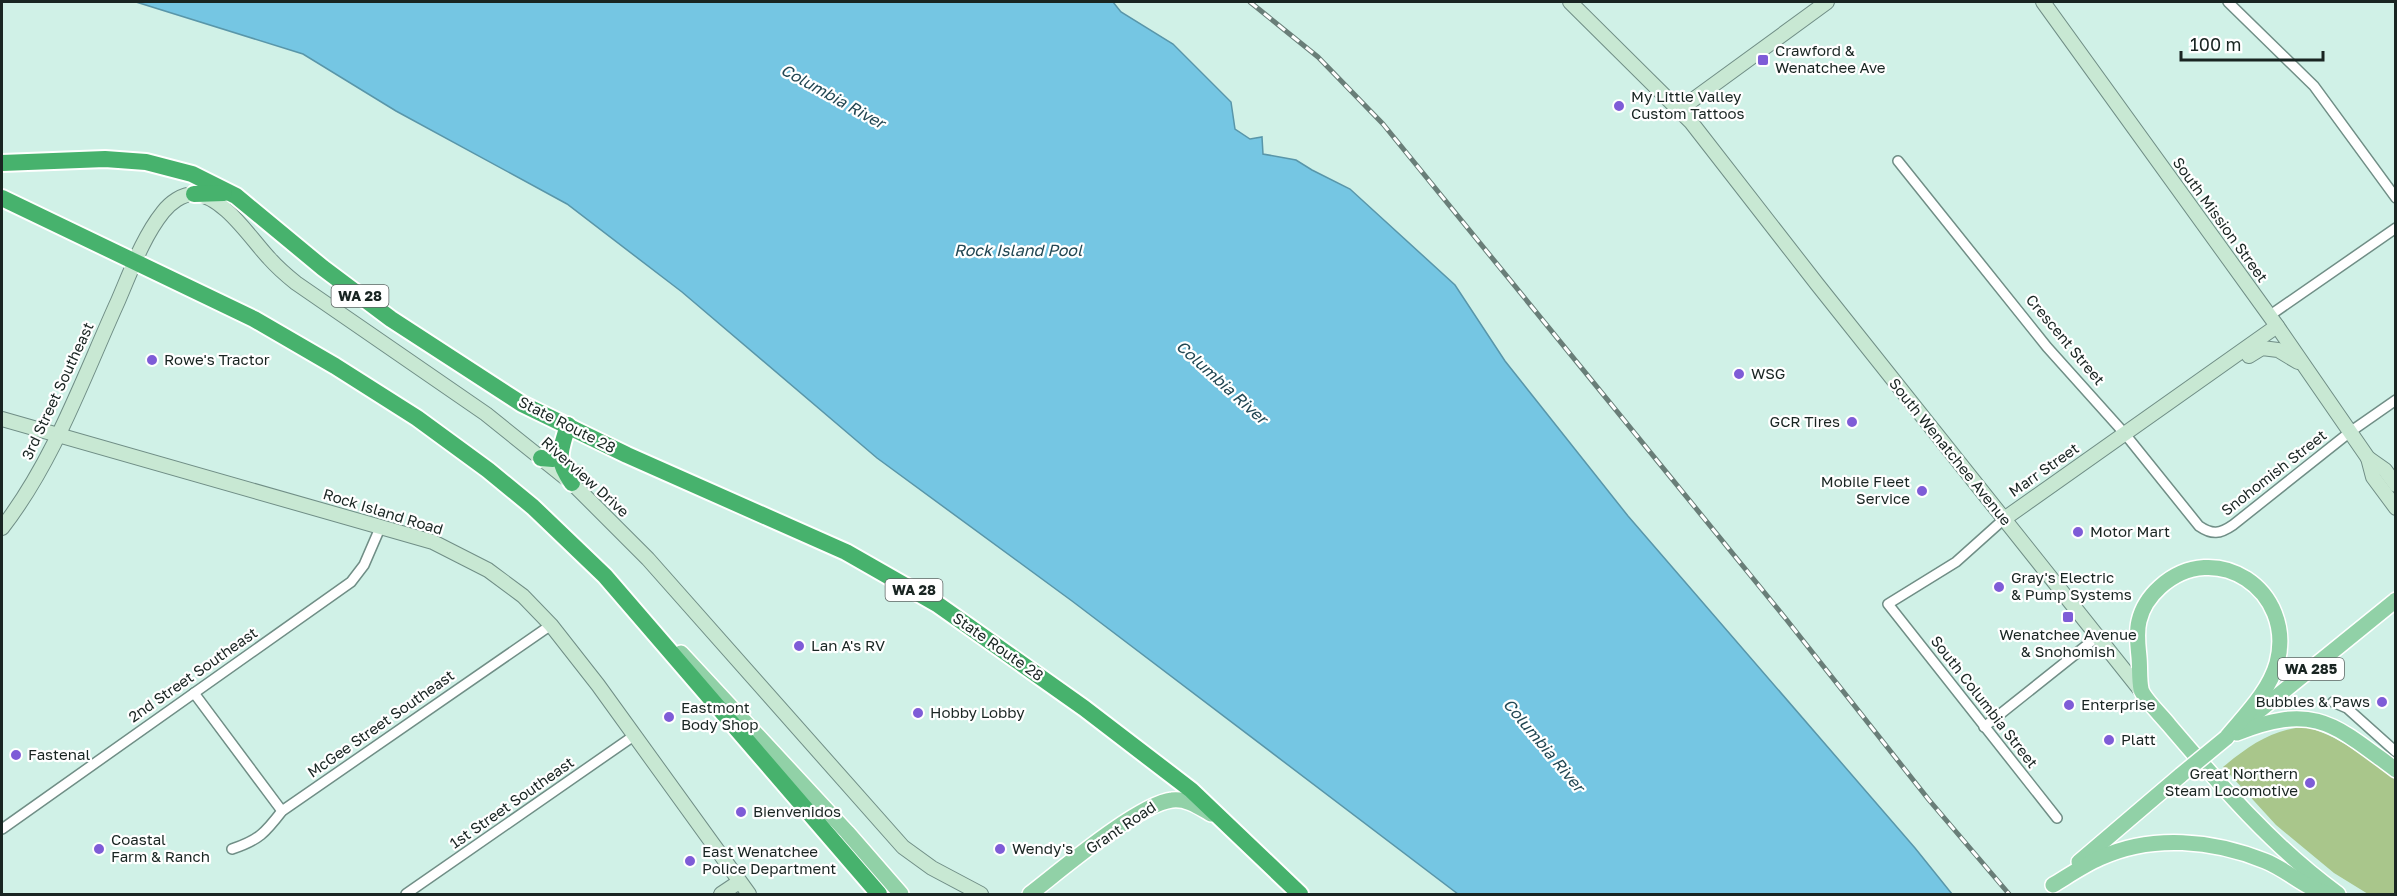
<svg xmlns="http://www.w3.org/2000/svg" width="2397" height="896" font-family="'Golos Text',sans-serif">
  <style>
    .green { fill: #a9c68b }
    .water { fill: #75c6e3; stroke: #5996a9; stroke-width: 1.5 }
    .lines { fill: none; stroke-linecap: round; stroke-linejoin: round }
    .street-casing { stroke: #708e86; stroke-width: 12 }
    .secondary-casing { stroke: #708e86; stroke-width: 16 }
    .primary-casing { stroke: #fff; stroke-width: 18 }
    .highway-casing { stroke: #fff; stroke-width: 20 }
    .street { stroke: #fff; stroke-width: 9 }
    .secondary { stroke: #c8e8d3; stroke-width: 14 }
    .primary { stroke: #91d1a7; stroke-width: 15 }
    .highway { stroke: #47b26d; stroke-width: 16 }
    .rail-casing { stroke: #697e78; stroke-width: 5 }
    .rail { stroke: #fff; stroke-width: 3; stroke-dasharray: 9; stroke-linecap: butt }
    .primary-bridge-casing { stroke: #fff; stroke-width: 18; stroke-linecap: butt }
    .primary-bridge { stroke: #91d1a7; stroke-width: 15 }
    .poi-dot { fill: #7e5cd7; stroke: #fff; stroke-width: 2 }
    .labels { text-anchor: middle; stroke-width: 4.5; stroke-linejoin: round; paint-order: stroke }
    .shield { fill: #fff; stroke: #5e6664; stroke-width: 1.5 }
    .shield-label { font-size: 14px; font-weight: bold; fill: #192522 }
    .poi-label { font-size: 15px; fill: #192522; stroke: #fff; text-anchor: start }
    .street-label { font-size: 15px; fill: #192522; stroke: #fff }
    .water-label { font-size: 16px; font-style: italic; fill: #224753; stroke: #fff }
  </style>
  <rect width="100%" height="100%" fill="#d0f1e7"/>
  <path class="green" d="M2306 727C2340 736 2367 759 2395 779V894H2368L2334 873 2276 825 2223 767C2249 746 2272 729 2306 727Z"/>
  <polygon class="water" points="136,2 1113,2 1121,12 1173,44 1231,102 1235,129 1250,139 1262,137 1263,154 1296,160 1312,170 1350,189 1455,285 1505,361 1628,516 1915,848 1952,894 1458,894 1072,601 877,458 682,292 567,204 396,111 303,54"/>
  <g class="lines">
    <g class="street-casing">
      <g id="street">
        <polyline points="2228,2 2314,86 2396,198"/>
        <path d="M1898 161 2047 347 2125 434 2199 526C2212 535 2220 534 2233 525L2350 432 2396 400"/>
        <polyline points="2269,316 2396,228"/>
        <polyline points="2004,519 1956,562 1888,604 2057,818"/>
        <polyline points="194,693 282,811"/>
        <polyline points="2333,702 2347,708 2396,752"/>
        <polyline points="1984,727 2097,637"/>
        <polyline points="2,829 351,582 364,565 380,528"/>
        <path d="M232 849C259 840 265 833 282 811L551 625"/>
        <polyline points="406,894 635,735"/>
      </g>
    </g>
    <g class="secondary-casing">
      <g id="secondary">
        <polyline points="1570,2 1691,122 1817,284 2141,691"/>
        <polyline points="2043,2 2277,326 2368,458 2385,470 2396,485"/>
        <polyline points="1679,110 1827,2"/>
        <polyline points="2249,356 2262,348 2278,350 2298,362"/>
        <polyline points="2,419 433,542 488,570 523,596 551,625 598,685 749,894"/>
        <polyline points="2368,458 2373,477 2396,508"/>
        <polyline points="2004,519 2277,326"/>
        <path d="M2 528C54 461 83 378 118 301 131 271 143 237 163 212 170 203 182 194 194 194 223 195 251 239 269 258 277 267 286 275 296 283L486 414 572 483 648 559 903 847 932 868 981 894"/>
        <polyline points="721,894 739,882"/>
      </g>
    </g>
    <g class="primary-casing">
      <g id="primary">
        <polyline points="681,653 847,832 901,894"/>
        <polyline points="2249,719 2396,600"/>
        <path d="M2237 733C2315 702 2335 725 2396 770"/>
        <path d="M2226 738C2244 716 2269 692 2277 663 2296 590 2215 537 2160 587 2150 596 2142 608 2139 621 2136 633 2138 646 2139 657 2140 668 2139 679 2141 689 2143 698 2162 716 2169 725 2221 786 2273 847 2338 894"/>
        <polyline points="2079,862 2181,775"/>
        <path d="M2053 885C2068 876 2084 865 2100 858 2152 834 2213 840 2265 861 2288 870 2305 889 2329 894"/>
        <path d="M1030 894C1060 871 1138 804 1172 800 1186 798 1199 807 1211 814"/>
      </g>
    </g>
    <g class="highway-casing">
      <g id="highway">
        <polyline points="2,163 105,159 146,162 192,174 236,196 323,268 391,319 522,404 627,455 846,552 937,604 1084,708 1191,790 1300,894"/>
        <polyline points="194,194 224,193"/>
        <polyline points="2,198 254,319 335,366 417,418 488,470 533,507 605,576 879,894"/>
        <path d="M568 425C560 453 555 458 572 483"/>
        <polyline points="541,458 553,459 561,449"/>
      </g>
    </g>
    <use href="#street" class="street"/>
    <use href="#secondary" class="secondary"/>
    <use href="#primary" class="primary"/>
    <use href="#highway" class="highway"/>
    <g class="rail-casing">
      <polyline id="rail" points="1250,2 1318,57 1383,124 1786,619 1929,800 2009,894"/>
    </g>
    <use href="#rail" class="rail"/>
    <g class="primary-bridge-casing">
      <polyline id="primary-bridge" points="2181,775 2226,738"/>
    </g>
    <use href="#primary-bridge" class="primary-bridge"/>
  </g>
  <g class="poi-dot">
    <rect x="1757" y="54" width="12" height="12" rx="3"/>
    <circle cx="1619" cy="106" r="6"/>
    <circle cx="152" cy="360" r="6"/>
    <circle cx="1739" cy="374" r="6"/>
    <circle cx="1852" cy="422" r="6"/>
    <circle cx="1922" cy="491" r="6"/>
    <circle cx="2078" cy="532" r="6"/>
    <circle cx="1999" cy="587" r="6"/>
    <rect x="2062" y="611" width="12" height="12" rx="3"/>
    <circle cx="799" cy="646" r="6"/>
    <circle cx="2382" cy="702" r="6"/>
    <circle cx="2069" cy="705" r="6"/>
    <circle cx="918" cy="713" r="6"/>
    <circle cx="669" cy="717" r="6"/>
    <circle cx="2109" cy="740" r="6"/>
    <circle cx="16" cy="755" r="6"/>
    <circle cx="2310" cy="783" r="6"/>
    <circle cx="741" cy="812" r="6"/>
    <circle cx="99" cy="849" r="6"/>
    <circle cx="1000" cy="849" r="6"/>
    <circle cx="690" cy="861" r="6"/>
  </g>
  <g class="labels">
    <g class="shield">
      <rect x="331.5" y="285" width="57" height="22" rx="4.5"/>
      <rect x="885.5" y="579" width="57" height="22" rx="4.5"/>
      <rect x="2278" y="658" width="66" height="22" rx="4.5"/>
    </g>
    <g class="shield-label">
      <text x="360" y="301">WA 28</text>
      <text x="914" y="595">WA 28</text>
      <text x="2311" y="674">WA 285</text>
    </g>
    <g class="poi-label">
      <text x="1775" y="56">Crawford &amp;<tspan x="1775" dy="17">Wenatchee Ave</tspan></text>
      <text x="1631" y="102">My Little Valley<tspan x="1631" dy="17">Custom Tattoos</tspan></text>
      <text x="164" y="365">Rowe's Tractor</text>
      <text x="1751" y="379">WSG</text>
      <text x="1840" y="427" text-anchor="end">GCR Tires</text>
      <text x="1910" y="487" text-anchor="end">Mobile Fleet<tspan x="1910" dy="17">Service</tspan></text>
      <text x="2090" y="537">Motor Mart</text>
      <text x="2011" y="583">Gray's Electric<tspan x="2011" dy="17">&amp; Pump Systems</tspan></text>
      <text x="2068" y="640" text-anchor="middle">Wenatchee Avenue<tspan x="2068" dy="17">&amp; Snohomish</tspan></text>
      <text x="811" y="651">Lan A's RV</text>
      <text x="2370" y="707" text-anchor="end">Bubbles &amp; Paws</text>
      <text x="2081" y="710">Enterprise</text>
      <text x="681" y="713">Eastmont<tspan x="681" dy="17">Body Shop</tspan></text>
      <text x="930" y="718">Hobby Lobby</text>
      <text x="2121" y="745">Platt</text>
      <text x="28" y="760">Fastenal</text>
      <text x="2298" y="779" text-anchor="end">Great Northern<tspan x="2298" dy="17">Steam Locomotive</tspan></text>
      <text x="753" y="817">Bienvenidos</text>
      <text x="111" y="845">Coastal<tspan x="111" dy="17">Farm &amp; Ranch</tspan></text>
      <text x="1012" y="854">Wendy's</text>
      <text x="702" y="857">East Wenatchee<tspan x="702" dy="17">Police Department</tspan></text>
    </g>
    <g class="street-label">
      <text transform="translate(2220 220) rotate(54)" y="5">South Mission Street</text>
      <text transform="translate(2065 340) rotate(50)" y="5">Crescent Street</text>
      <text transform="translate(58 391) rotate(-65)" y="5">3rd Street Southeast</text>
      <text transform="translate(567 425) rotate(27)" y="5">State Route 28</text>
      <text transform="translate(1950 452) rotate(51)" y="5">South Wenatchee Avenue</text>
      <text transform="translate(2044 470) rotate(-35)" y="5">Marr Street</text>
      <text transform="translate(2274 473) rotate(-38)" y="5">Snohomish Street</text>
      <text transform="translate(585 477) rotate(42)" y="5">Riverview Drive</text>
      <text transform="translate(383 512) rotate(17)" y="5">Rock Island Road</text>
      <text transform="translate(998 647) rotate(35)" y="5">State Route 28</text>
      <text transform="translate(193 675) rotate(-35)" y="5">2nd Street Southeast</text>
      <text transform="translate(1984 702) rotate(52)" y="5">South Columbia Street</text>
      <text transform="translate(381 724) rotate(-35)" y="5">McGee Street Southeast</text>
      <text transform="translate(512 803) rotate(-35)" y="5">1st Street Southeast</text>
      <text transform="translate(1121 828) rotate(-34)" y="5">Grant Road</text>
    </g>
    <g class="water-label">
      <text transform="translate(833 96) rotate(29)" y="6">Columbia River</text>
      <text x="1018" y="256">Rock Island Pool</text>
      <text transform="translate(1222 382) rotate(42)" y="6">Columbia River</text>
      <text transform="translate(1544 745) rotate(50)" y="6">Columbia River</text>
    </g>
  </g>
  <rect width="2397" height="896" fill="none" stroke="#192522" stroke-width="6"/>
  <path d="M2181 51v9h142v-9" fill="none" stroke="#192522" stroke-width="3"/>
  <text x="2190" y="51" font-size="18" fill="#192522" stroke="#ffffff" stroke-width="4.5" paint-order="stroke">100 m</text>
</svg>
